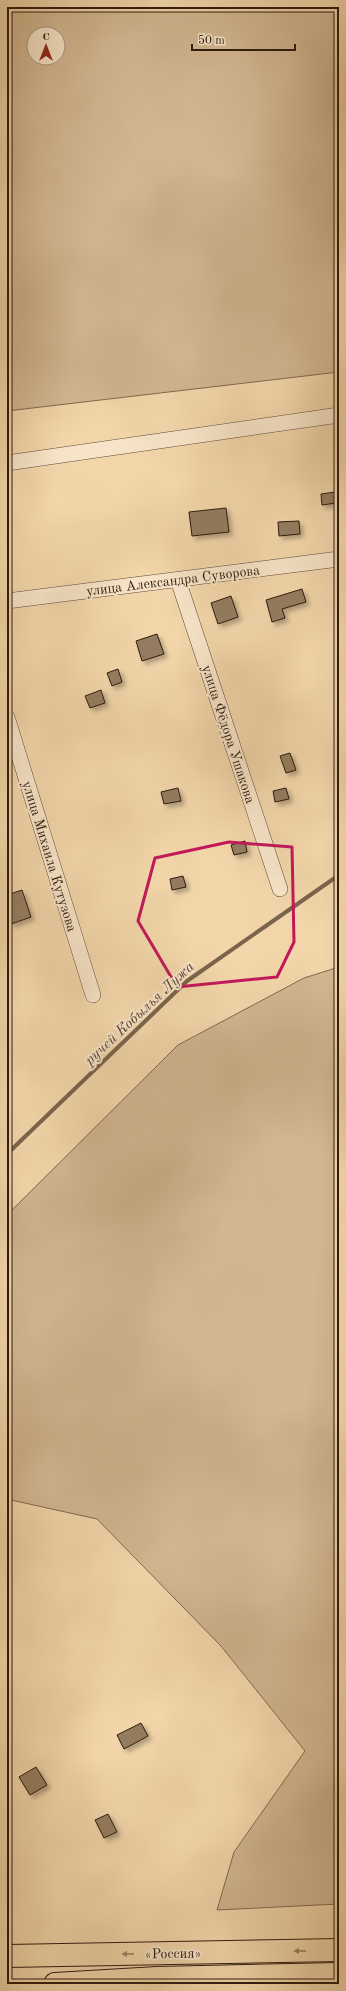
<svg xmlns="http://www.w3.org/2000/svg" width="346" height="1991" font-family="'Old Standard TT',serif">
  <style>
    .green { fill: #d1b690; stroke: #806850; fill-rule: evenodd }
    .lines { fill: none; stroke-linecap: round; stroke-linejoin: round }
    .stream { stroke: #7b644c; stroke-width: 4 }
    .building { fill: #947c60; stroke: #2e1a0f; filter: url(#shadow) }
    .street-casing { stroke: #5f4936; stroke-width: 16 }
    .highway-casing { stroke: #2e1a0f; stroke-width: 24 }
    .street { stroke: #f7e4c8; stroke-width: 15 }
    .highway { stroke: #f2d6aa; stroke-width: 22 }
    .oneway { fill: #9a8164 }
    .marked { fill: none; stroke: #c2185b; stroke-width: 3; stroke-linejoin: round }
    .labels { text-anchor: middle; stroke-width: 4; stroke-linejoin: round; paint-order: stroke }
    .street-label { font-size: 14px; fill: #2e1a0f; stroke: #f7e4c8 }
    .water-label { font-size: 15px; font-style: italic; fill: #5b4533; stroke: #f7e4c8 }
  </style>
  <defs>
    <filter id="shadow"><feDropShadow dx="3.5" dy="3.5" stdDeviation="2" flood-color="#0004"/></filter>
  </defs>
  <rect width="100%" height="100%" fill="#f2d6aa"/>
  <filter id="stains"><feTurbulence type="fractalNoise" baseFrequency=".005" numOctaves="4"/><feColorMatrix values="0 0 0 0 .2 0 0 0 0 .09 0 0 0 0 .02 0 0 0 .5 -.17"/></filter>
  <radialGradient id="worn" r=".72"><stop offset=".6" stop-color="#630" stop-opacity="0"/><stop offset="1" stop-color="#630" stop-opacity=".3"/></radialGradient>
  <g class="green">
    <path d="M7 7H339V372L7 411ZM34 34H58V58H34Z"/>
    <polygon points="339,967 339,1904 217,1910 234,1852 305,1751 221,1646 97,1519 11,1500 7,1490 7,1215 178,1045 304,978"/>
  </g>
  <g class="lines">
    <polyline class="stream" points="7,1154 187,981 339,875"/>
  </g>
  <g class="building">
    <polygon points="335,492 336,503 322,505 321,494"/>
    <polygon points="226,508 229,532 192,536 189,512"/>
    <polygon points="299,521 300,534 279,536 278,522"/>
    <polygon points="302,589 306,602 282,609 285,618 272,622 266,600"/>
    <polygon points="231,596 238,617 218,624 211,603"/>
    <polygon points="157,634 164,654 142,661 136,641"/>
    <polygon points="118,669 122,682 112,686 107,673"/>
    <polygon points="101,690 105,703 90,708 85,696"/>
    <polygon points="290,753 296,770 286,773 280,756"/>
    <polygon points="178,788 181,801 164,804 161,792"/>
    <polygon points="286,788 289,799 275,802 273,791"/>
    <polygon points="245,841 247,852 234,855 231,845"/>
    <polygon points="183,876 186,887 172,890 170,879"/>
    <polygon points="22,890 31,917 11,924 7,911 7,895"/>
    <polygon points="141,1723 148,1736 124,1749 117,1735"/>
    <polygon points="36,1767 47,1785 30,1795 19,1777"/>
    <polygon points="108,1814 117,1832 104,1838 95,1820"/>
  </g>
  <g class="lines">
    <g class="street-casing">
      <g id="street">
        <polyline points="7,463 339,415"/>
        <polyline points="178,580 280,889"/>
        <polyline points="7,601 339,559"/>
        <polyline points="7,717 93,995"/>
      </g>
    </g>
    <g class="highway-casing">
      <g id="highway">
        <polyline points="7,1956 339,1950"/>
        <polyline points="55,1984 157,1978 339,1974"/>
      </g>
    </g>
    <use href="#street" class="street"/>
    <use href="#highway" class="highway"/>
  </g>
  <defs><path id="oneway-solid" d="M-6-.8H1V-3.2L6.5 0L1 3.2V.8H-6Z"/></defs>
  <g class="oneway">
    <use href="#oneway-solid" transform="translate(300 1951) rotate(179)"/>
    <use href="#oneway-solid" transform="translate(128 1954) rotate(179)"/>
  </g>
  <path class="marked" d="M229 842 292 847 294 942 277 977 177 987 138 921 155 858Z"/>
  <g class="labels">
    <g class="street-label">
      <text transform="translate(173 580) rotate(-7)" y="5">улица Александра Суворова</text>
      <text transform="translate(229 734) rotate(72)" y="5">улица Фёдора Ушакова</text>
      <text transform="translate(50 856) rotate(73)" y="5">улица Михаила Кутузова</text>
      <text transform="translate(173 1953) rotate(-1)" y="5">«Россия»</text>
    </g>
    <g class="water-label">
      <text transform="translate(139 1013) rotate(-43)" y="5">ручей Кобылья Лужа</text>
    </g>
  </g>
  <rect width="346" height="1991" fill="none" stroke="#f2d6aa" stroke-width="24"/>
  <rect x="8" y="8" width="330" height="1975" fill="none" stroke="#2e1a0f" stroke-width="2"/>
  <rect x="12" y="12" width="322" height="1967" fill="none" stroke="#2e1a0f"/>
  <g transform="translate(46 46)"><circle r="19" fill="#f7e4c8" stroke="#a7937e"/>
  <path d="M0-3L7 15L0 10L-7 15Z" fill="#8f2418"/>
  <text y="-6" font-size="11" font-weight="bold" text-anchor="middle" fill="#2e1a0f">С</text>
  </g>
  <path d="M192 44v6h103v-6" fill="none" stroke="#2e1a0f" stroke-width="2"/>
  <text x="198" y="44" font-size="12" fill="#2e1a0f" stroke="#f7e4c8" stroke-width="3" paint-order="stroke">50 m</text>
  <rect width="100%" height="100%" filter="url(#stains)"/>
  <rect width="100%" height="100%" fill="url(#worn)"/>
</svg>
